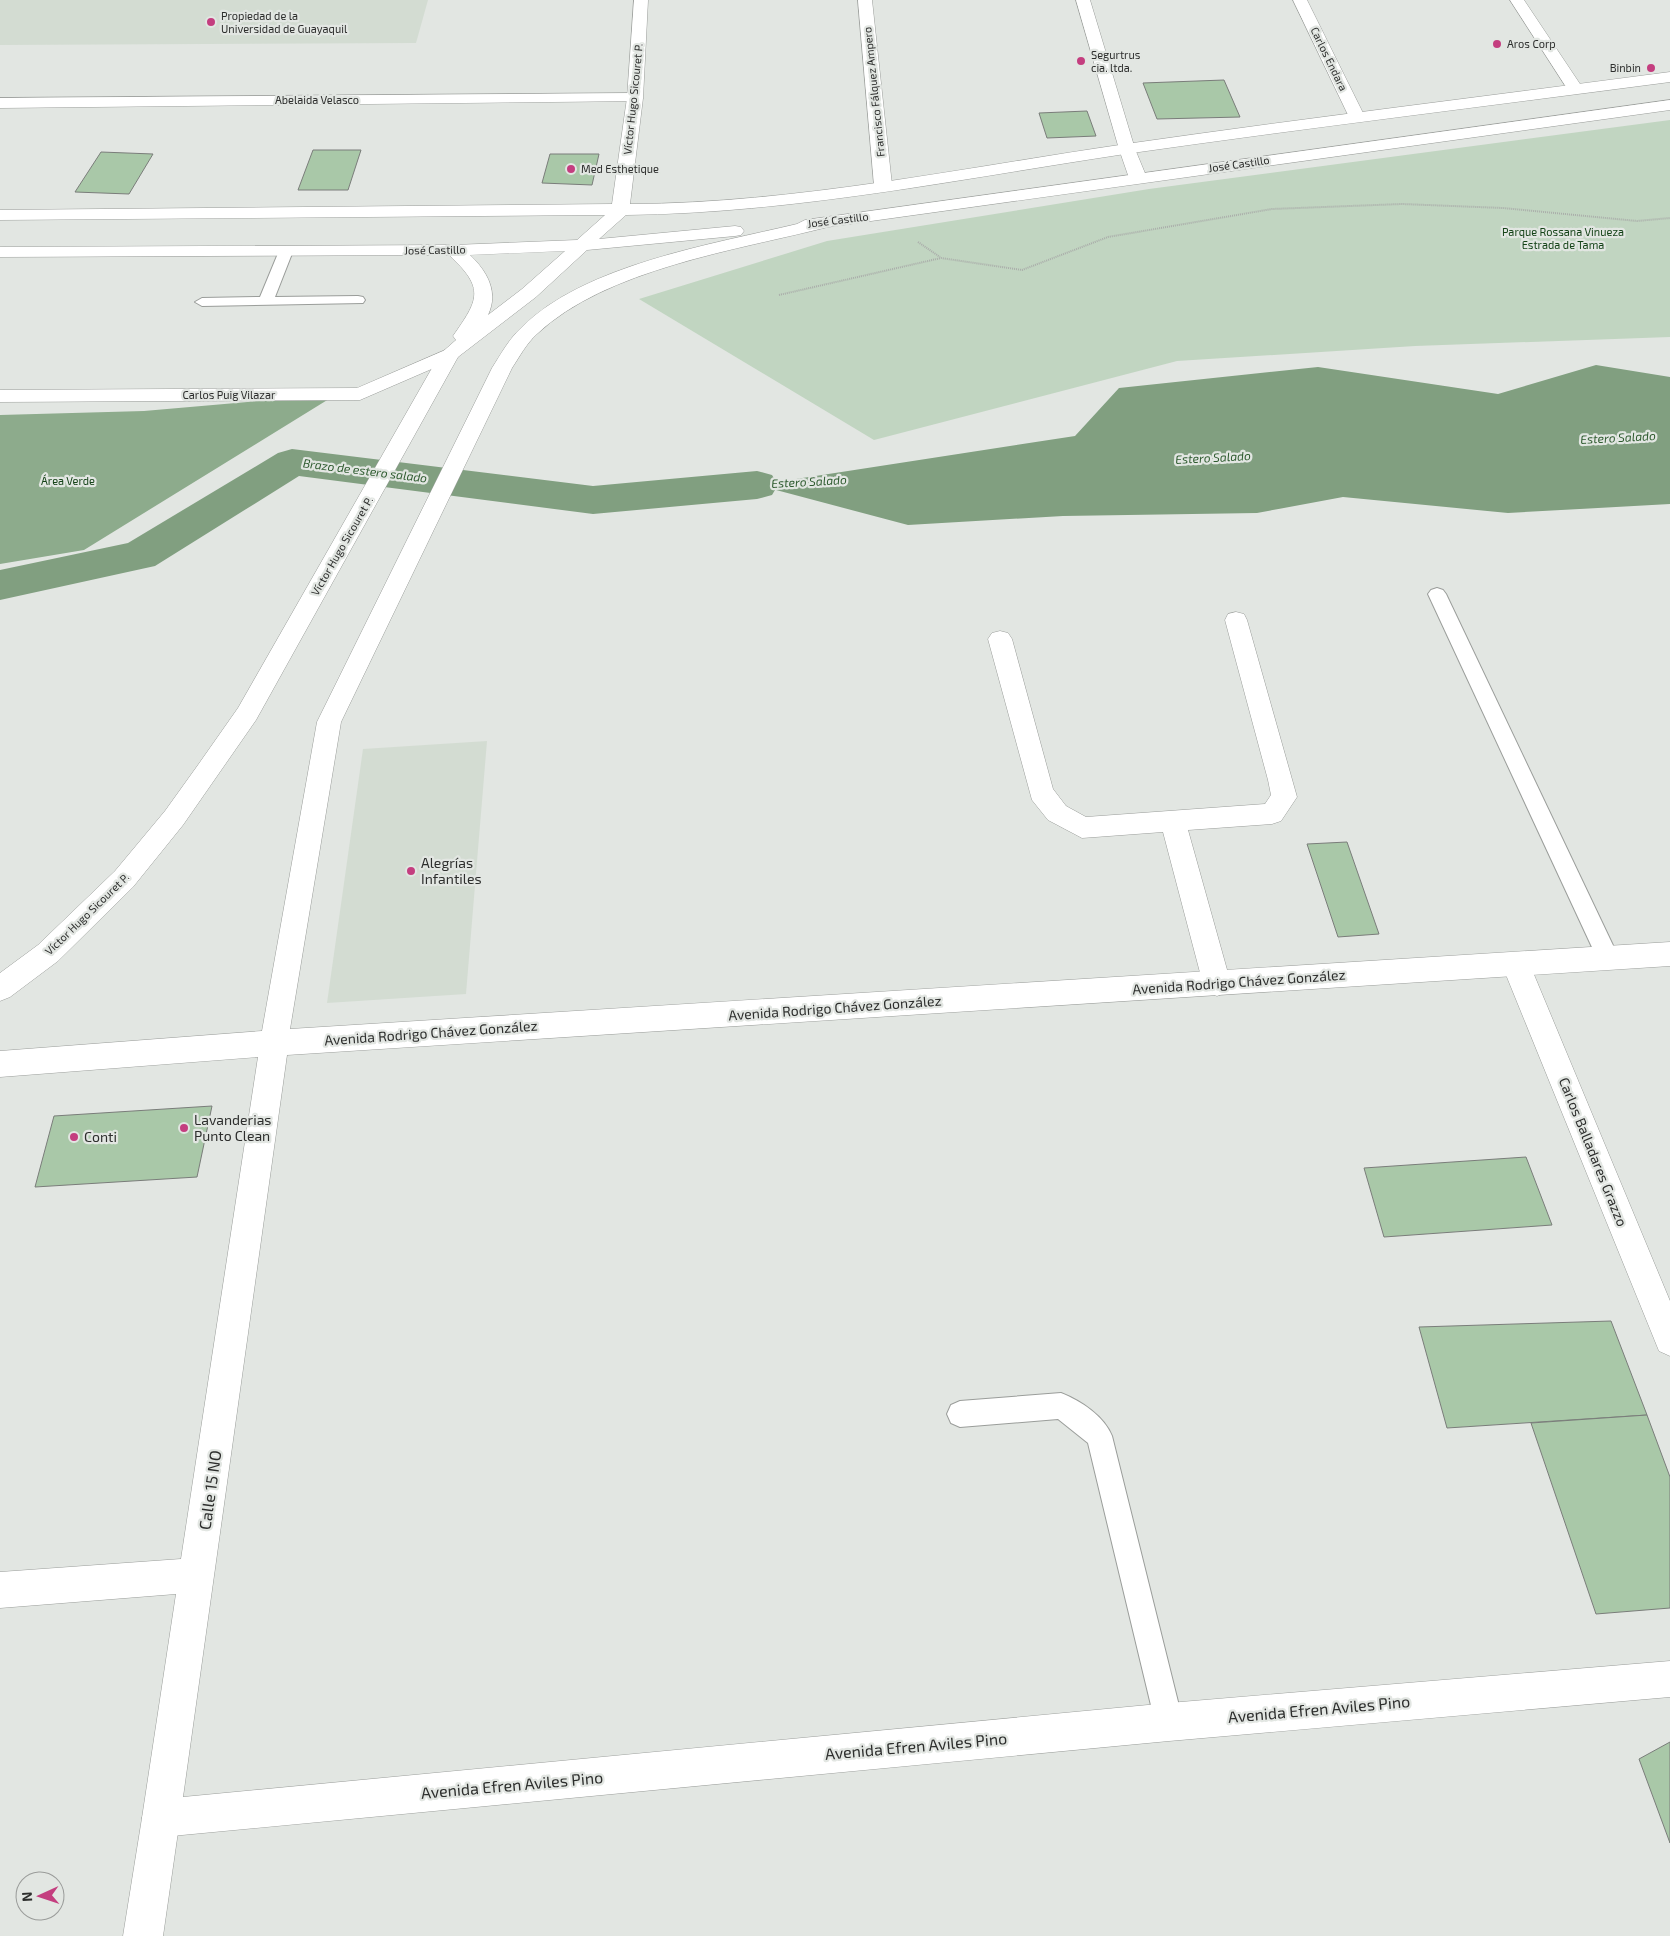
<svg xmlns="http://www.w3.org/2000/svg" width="1670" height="1936" font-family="'Exo 2',sans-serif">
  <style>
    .built { fill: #d3dcd2 }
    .green { fill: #c1d5c1 }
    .forest { fill: #8dab8c }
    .water { fill: #819f80 }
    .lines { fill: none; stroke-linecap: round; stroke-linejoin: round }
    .canal { fill: #819f80; fill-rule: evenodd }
    .building { fill: #a9c8a8; stroke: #7a7d7a }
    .service-casing { stroke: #9a9d9a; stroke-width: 2 }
    .minor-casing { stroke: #9a9d9a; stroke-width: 1 }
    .tertiary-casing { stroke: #9a9d9a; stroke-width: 1 }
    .path { stroke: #aaadaa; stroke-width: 2; stroke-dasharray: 1 1; stroke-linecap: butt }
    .service { fill: #fff; fill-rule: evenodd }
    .minor { fill: #fff; fill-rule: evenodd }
    .tertiary { fill: #fff; fill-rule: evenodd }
    .poi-dot { fill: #c43e7f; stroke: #e2e6e2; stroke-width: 2 }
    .labels { text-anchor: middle; stroke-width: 4.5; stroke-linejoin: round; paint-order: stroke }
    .far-poi-label { font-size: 11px; fill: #2d2e2d; stroke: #e2e6e2; text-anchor: start }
    .far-street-label { font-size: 11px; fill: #2d2e2d; stroke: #e2e6e2 }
    .far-park-label { font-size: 11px; fill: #154318; stroke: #e2e6e2 }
    .far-water-label { font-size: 12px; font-style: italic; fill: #2d5a2e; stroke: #e2e6e2 }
    .poi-label { font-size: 14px; fill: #2d2e2d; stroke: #e2e6e2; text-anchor: start }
    .street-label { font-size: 14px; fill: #2d2e2d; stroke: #e2e6e2 }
    .near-street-label { font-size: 16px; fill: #2d2e2d; stroke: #e2e6e2 }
  </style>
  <rect width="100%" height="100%" fill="#e2e6e2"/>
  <g class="built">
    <polygon points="0,0 428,0 416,43 0,45"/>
    <polygon points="487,741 466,994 327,1003 363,749"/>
  </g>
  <polygon class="green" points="1670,120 1670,337 1415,346 1177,361 874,440 639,299 827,241 1149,189"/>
  <polygon class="forest" points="337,394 84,550 0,564 0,415 144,411"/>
  <polygon class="water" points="1596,365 1670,377 1670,504 1508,513 1343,497 1257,513 1063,516 908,525 757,485 1075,436 1119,388 1318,367 1498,394"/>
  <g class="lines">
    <polygon class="canal" points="292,449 593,486 757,471 772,475 778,485 772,495 757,499 593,514 299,476 155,566 0,600 0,570 128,543 278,453"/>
  </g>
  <g class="building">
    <polygon points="1224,80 1240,117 1157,119 1143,83"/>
    <polygon points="1087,111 1096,136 1047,138 1039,113"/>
    <polygon points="313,150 361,150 348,190 298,190"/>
    <polygon points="101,152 153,154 129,194 75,192"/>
    <polygon points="550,154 599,154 592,185 542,183"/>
    <polygon points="1347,842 1379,934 1338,937 1307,844"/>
    <polygon points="212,1106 197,1177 35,1187 54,1116"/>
    <polygon points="1526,1157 1552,1225 1384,1237 1364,1168"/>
    <polygon points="1611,1321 1647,1415 1447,1428 1419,1327"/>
    <polygon points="1647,1415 1670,1477 1670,1608 1596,1614 1531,1423"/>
    <polygon points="1670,1742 1670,1843 1639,1759"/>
  </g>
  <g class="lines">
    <g class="service-casing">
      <g id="service">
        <polygon points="286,247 293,251 275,297 358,296 363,297 365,300 363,303 202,306 195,302 202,298 260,297 279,251"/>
        <polygon points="1437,588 1443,590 1446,594 1619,958 1615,964 1608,967 1601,964 1597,958 1428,594 1431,590"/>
        <path d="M1061 1393C1081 1401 1104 1416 1112 1436L1183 1722 1179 1732 1169 1736 1159 1732 1155 1722 1088 1443 1058 1419 960 1427 951 1423 947 1414 951 1405 960 1401Z"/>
      </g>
    </g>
    <g class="minor-casing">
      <g id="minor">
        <polygon points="858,0 872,0 892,185 889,189 877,189 874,185"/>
        <polygon points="1076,0 1090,0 1135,149 1147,178 1144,182 1132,182 1129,178 1119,149"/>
        <polygon points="1293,0 1307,0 1365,117 1363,120 1351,120 1349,117"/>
        <polygon points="1510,0 1524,0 1584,90 1582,93 1570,93"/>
        <polygon points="635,93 643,98 641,101 0,108 0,98"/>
        <polygon points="450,348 457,350 460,354 457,358 360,400 0,402 0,390 357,388"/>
        <polygon points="1236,612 1244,614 1247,620 1297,797 1281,821 1272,824 1188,830 1231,984 1227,992 1217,996 1207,992 1203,984 1163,832 1082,838 1048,820 1032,800 988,639 992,633 1000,631 1008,633 1012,639 1053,789 1066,806 1086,817 1265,804 1271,795 1268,780 1225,620 1228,614"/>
        <polygon points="1516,953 1526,957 1530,965 1670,1301 1670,1356 1659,1351 1502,965 1506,957"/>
        <polygon points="161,1799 175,1804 180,1818 163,1936 123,1936 142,1818 147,1804"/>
      </g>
    </g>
    <g class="tertiary-casing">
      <g id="tertiary">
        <path d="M634 0H648L643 98 630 204C797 203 961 168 1126 144 1307 118 1489 96 1670 72V82C1488 106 1306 128 1125 154 959 179 794 213 626 215L599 239 735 226 741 227 744 231 741 235 735 236 587 250 536 297 458 357 256 720 183 825 133 887 58 961 10 997 0 1001V973L38 945 115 871 165 811 198 765 238 708 440 354 456 340 453 336C478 300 486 289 449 255L0 257V247L454 245 577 240 605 215 0 220V210L612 204 627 98ZM565 251 522 289 488 315C499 292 487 271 470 255Z"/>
        <path d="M1670 100V110L828 227C737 250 606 269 537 334 526 344 520 356 512 368L341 722 290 1029 1670 942V966L287 1055 183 1797 1169 1703 1670 1661V1697L1169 1741 161 1837 147 1832 142 1818 176 1594 0 1608V1572L181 1559 258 1057 0 1077V1051L262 1031 317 722 492 368C501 354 509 339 521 328 583 265 713 244 797 224L805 220Z"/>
      </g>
    </g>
    <g class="path">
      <polyline points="918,242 940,257"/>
      <polyline points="779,295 941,258 1022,270 1108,237 1272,209 1402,204 1503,208 1637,221 1670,218"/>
    </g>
    <use href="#service" class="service"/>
    <use href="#minor" class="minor"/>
    <use href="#tertiary" class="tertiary"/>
  </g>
  <g class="poi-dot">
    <circle cx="211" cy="22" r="5"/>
    <circle cx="1497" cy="44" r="5"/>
    <circle cx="1081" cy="61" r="5"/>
    <circle cx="1651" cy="68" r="5"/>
    <circle cx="571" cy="169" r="5"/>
    <circle cx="411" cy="871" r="5"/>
    <circle cx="184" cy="1128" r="5"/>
    <circle cx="74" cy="1137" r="5"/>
  </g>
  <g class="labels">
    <g class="far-poi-label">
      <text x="221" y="20">Propiedad de la<tspan x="221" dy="13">Universidad de Guayaquil</tspan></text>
      <text x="1507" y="48">Aros Corp</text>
      <text x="1091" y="59">Segurtrus<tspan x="1091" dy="13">cia. ltda.</tspan></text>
      <text x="1641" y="72" text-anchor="end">Binbin</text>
      <text x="581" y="173">Med Esthetique</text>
    </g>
    <g class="far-street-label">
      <text transform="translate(1329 59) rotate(64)" y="4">Carlos Endara</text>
      <text transform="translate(874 92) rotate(-96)" y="4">Francisco Fálquez Ampero</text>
      <text transform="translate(633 99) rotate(-84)" y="4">Víctor Hugo Sicouret P.</text>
      <text x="317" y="104">Abelaida Velasco</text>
      <text transform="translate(1239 164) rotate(-8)" y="4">José Castillo</text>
      <text transform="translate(838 220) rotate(-7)" y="4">José Castillo</text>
      <text transform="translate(435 250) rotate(-1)" y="4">José Castillo</text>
      <text x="229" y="399">Carlos Puig Vilazar</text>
      <text transform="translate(342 546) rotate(-60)" y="4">Víctor Hugo Sicouret P.</text>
      <text transform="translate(87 914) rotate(-44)" y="4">Víctor Hugo Sicouret P.</text>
    </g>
    <g class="far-park-label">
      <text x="1563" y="236">Parque Rossana Vinueza<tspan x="1563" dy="13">Estrada de Tama</tspan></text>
      <text x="68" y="485">Área Verde</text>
    </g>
    <g class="far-water-label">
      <text transform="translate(1618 438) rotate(-3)" y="4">Estero Salado</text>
      <text transform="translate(1213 458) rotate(-3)" y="4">Estero Salado</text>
      <text transform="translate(365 471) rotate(7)" y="4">Brazo de estero salado</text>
      <text transform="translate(809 482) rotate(-3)" y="4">Estero Salado</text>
    </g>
    <g class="poi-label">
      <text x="421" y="868">Alegrías<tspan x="421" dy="16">Infantiles</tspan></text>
      <text x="194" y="1125">Lavanderias<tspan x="194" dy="16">Punto Clean</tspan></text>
      <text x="84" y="1142">Conti</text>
    </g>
    <g class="street-label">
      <text transform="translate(1239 982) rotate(-4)" y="5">Avenida Rodrigo Chávez González</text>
      <text transform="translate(835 1008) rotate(-4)" y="5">Avenida Rodrigo Chávez González</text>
      <text transform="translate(431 1033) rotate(-4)" y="5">Avenida Rodrigo Chávez González</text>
      <text transform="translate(1593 1152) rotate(68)" y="5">Carlos Balladares Grazzo</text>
    </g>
    <g class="near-street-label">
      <text transform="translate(210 1490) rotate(-82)" y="6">Calle 15 NO</text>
      <text transform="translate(1319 1709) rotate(-5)" y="6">Avenida Efren Aviles Pino</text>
      <text transform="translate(916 1746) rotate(-5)" y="6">Avenida Efren Aviles Pino</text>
      <text transform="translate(512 1785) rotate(-5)" y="6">Avenida Efren Aviles Pino</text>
    </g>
  </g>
  <g transform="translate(40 1896) rotate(267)"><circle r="24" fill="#e2e6e2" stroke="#9a9c9a"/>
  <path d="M0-4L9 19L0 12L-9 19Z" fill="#c43e7f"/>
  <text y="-8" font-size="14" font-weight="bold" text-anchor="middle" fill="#2d2e2d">N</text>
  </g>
</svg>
